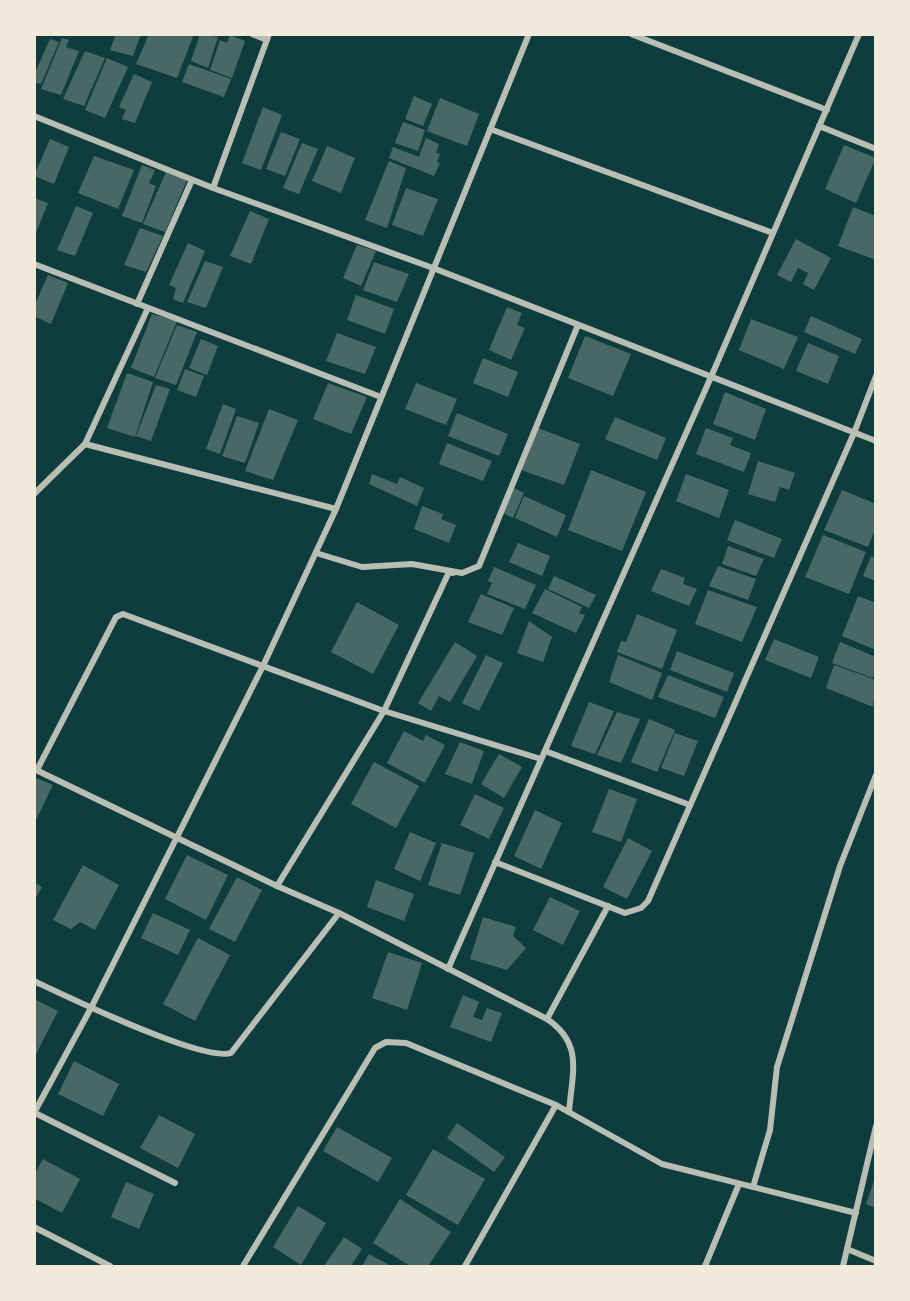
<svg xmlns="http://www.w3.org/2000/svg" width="910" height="1301" font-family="'Space Grotesk',sans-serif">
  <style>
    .building { fill: #486865 }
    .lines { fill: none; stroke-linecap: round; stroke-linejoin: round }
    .minor { stroke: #b8beb3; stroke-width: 6 }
  </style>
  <rect width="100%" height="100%" fill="#0f3d3e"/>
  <g class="building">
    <polygon points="116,34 141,34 133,56 110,50"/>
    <polygon points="149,34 194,34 177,78 136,64"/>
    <polygon points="200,34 218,37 208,68 191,61"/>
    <polygon points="230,35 245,41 232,78 210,70 220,40 227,43"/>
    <polygon points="62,38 69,40 66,47 79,51 61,95 41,89"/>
    <polygon points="50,39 59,42 41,84 34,82 34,75"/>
    <polygon points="85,51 105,58 84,106 63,99"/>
    <polygon points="107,58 128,67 105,118 85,110"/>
    <polygon points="189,64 231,79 224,97 182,82"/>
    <polygon points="134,74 152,82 135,123 122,119 126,110 119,107"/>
    <polygon points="414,96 432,104 423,126 405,119"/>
    <polygon points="440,98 479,114 467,146 427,131"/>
    <polygon points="263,107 282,115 261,170 242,163"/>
    <polygon points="403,122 425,130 418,151 395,143"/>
    <polygon points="281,132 300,139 285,176 266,169"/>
    <polygon points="426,138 439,144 436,153 440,154 437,162 440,163 434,176 389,158 393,147 419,157"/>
    <polygon points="50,139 69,147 54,184 34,176"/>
    <polygon points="302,143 318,149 299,194 283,188"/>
    <polygon points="844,145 876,158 856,203 825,189"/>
    <polygon points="327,146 355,158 341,193 312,181"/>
    <polygon points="94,156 134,170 118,209 78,193"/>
    <polygon points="389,161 406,168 387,228 365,220"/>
    <polygon points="142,165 155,170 149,183 156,186 142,223 122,216"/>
    <polygon points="166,172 187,180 165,232 143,224"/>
    <polygon points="406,188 438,199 423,236 392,225"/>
    <polygon points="34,198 48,203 35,235 34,235"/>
    <polygon points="76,206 93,213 75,256 57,250"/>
    <polygon points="853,207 876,216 876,260 838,246"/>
    <polygon points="250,211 269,219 251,264 230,256"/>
    <polygon points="140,228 163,236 146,272 124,265"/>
    <polygon points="796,239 831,258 814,290 803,284 808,273 798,268 791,282 777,275"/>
    <polygon points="188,243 205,251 183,303 173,299 176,288 169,285"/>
    <polygon points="357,245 376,251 361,286 343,278"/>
    <polygon points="205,261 223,267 206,308 187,302"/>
    <polygon points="374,262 409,274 397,302 363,290"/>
    <polygon points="48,275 68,283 51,324 34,316 34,307"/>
    <polygon points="356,295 394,309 385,334 347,320"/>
    <polygon points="507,307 522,313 517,325 525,328 511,360 489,350"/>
    <polygon points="152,314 177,321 154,377 131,368"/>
    <polygon points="811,316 862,339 855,354 804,332"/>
    <polygon points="751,319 798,337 784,369 739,350"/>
    <polygon points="177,325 197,332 176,385 155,378"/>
    <polygon points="337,333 376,347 365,374 326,361"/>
    <polygon points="585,336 631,354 613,396 568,378"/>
    <polygon points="201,339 218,346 207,375 189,368"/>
    <polygon points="808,343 839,356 828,384 796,371"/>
    <polygon points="483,358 518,372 508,397 473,383"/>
    <polygon points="185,369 204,376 196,397 177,390"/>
    <polygon points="127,373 153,382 135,437 107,428"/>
    <polygon points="328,383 367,397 351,434 313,419"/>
    <polygon points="416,383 457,399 446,425 405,409"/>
    <polygon points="156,385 170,389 151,441 136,436"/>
    <polygon points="725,392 766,409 755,440 713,424"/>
    <polygon points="223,404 236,409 220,454 206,449"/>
    <polygon points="269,409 298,420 273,480 245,471"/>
    <polygon points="457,413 508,434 499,456 448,436"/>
    <polygon points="237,416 259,423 245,463 222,456"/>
    <polygon points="615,417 666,438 657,460 605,439"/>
    <polygon points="538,428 580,444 564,485 521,470"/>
    <polygon points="706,428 733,438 730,445 751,453 744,472 696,454"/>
    <polygon points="447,443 492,461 483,481 439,464"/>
    <polygon points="758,461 795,473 789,490 780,487 775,502 748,494"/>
    <polygon points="591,470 646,492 622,551 568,530"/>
    <polygon points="372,474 397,484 400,477 424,488 417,506 369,484"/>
    <polygon points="686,474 729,490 719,518 676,501"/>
    <polygon points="514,488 524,493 513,518 503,513"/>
    <polygon points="842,490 876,504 876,527 868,547 824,530"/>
    <polygon points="524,496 566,515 557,537 515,518"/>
    <polygon points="422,506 443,514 441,519 456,525 449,543 414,529"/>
    <polygon points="735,520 782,539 774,558 727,540"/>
    <polygon points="823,535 866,552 849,594 805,577"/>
    <polygon points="518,543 550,556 542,576 509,562"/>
    <polygon points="728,546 764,559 756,576 722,564"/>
    <polygon points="871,556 876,558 876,581 863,576"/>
    <polygon points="718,566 756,579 748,600 709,586"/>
    <polygon points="494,567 536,585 525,609 487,594 492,583 488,581"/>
    <polygon points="661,569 685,578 683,584 697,589 689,606 651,591"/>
    <polygon points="554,576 596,595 589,608 548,589"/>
    <polygon points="545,589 582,607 579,613 585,615 576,633 532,613"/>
    <polygon points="708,590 757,607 742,642 695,624"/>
    <polygon points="481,594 514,608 502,635 468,622"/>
    <polygon points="858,596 876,603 876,650 842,636"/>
    <polygon points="357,602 399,625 373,674 331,652"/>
    <polygon points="637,614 677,630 662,669 617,652 621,641 626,642"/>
    <polygon points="529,621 552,637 543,662 517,653"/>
    <polygon points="774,639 819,657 811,678 765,660"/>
    <polygon points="455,642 477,656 450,702 439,696 431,711 418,703"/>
    <polygon points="840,642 876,657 873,678 832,663"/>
    <polygon points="677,651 734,673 727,692 670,670"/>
    <polygon points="486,655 503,663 479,711 462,703"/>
    <polygon points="618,655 662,673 652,700 609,682"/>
    <polygon points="834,665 876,680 873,707 826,688"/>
    <polygon points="668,675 724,697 715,718 658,697"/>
    <polygon points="589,702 614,711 595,754 571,746"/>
    <polygon points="617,712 640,719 621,763 597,755"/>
    <polygon points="649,719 675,730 657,772 631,762"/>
    <polygon points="404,731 423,741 426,735 445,745 425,783 387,763"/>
    <polygon points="675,733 698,741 684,776 661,768"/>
    <polygon points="460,742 484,751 472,784 445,774"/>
    <polygon points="499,754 522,767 504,798 481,784"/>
    <polygon points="374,762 419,786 396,828 351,804"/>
    <polygon points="34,777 53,785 34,824"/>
    <polygon points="609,789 637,799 621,842 592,832"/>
    <polygon points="475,794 504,808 489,839 460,825"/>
    <polygon points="535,810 562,823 541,869 514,856"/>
    <polygon points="410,832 436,843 420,881 394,869"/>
    <polygon points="628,838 652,851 627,899 603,887"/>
    <polygon points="442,843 474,853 460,895 428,885"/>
    <polygon points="187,855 228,875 206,920 165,899"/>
    <polygon points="83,865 119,885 95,930 80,922 71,929 53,920"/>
    <polygon points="237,877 262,890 235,942 209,929"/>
    <polygon points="376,880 414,894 404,921 367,907"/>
    <polygon points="34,882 42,887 34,901"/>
    <polygon points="550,897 580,911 563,945 533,930"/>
    <polygon points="153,913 190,930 178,955 141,938"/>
    <polygon points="483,917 516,927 513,936 526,948 507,970 470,959"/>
    <polygon points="198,938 230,955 195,1021 163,1004"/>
    <polygon points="388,952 422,963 407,1010 372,998"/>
    <polygon points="463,995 479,1002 473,1017 482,1020 487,1008 502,1013 491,1042 450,1027"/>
    <polygon points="34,999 58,1011 34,1058"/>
    <polygon points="74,1061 119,1084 103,1116 58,1094"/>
    <polygon points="159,1115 195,1134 178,1168 140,1148"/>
    <polygon points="457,1123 505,1157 494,1172 447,1138"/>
    <polygon points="337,1127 392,1158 378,1182 323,1151"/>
    <polygon points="433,1149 485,1179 458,1225 406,1195"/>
    <polygon points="43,1159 80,1179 62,1213 34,1198 34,1175"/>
    <polygon points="875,1178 876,1178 876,1208 866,1204"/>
    <polygon points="126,1182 154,1194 139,1229 111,1217"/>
    <polygon points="400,1199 451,1232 428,1266 410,1266 373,1243"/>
    <polygon points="298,1206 326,1223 301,1265 273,1247"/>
    <polygon points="344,1237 362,1249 351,1266 324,1266"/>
    <polygon points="369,1254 391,1266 362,1266"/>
  </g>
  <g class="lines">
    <g class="minor">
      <polyline points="252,34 267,40"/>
      <polyline points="631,34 827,110"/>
      <polyline points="34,116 213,188 433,268 876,441"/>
      <polyline points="819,126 876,149"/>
      <polyline points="490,129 773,233"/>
      <polyline points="213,188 269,34"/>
      <polyline points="34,264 381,397"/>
      <polyline points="137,304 192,180"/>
      <polyline points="148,308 85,444 336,509"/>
      <polyline points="34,494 85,444"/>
      <polyline points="316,553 362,567 412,564 462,573 479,566 578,325"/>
      <polyline points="545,751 690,805"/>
      <path d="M34 769 277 886 339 913 547 1019C584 1044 572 1073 569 1112"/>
      <polyline points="37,770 116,617 123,614 384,711 541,759"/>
      <polyline points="495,862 625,913 641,908 648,901 854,433 876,376"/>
      <polyline points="277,886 384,711 449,572 453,573"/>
      <polyline points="448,969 711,377 859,34"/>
      <path d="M34 981C68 997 202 1062 231 1053L339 913"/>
      <polyline points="547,1019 608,906"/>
      <polyline points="34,1113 91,1008 263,666 336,509 529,34"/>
      <polyline points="35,1113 175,1183"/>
      <polyline points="753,1187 770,1130 777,1067 840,866 876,775"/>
      <polyline points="34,1227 110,1266"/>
      <polyline points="847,1249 876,1261"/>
      <polyline points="243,1266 375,1048 386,1042 406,1043 556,1105 662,1164 856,1213"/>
      <polyline points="465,1266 556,1105"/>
      <polyline points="705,1266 739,1184"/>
      <polyline points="843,1266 876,1126"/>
    </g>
  </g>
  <rect width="910" height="1301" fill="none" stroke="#f1e9da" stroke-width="72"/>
</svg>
